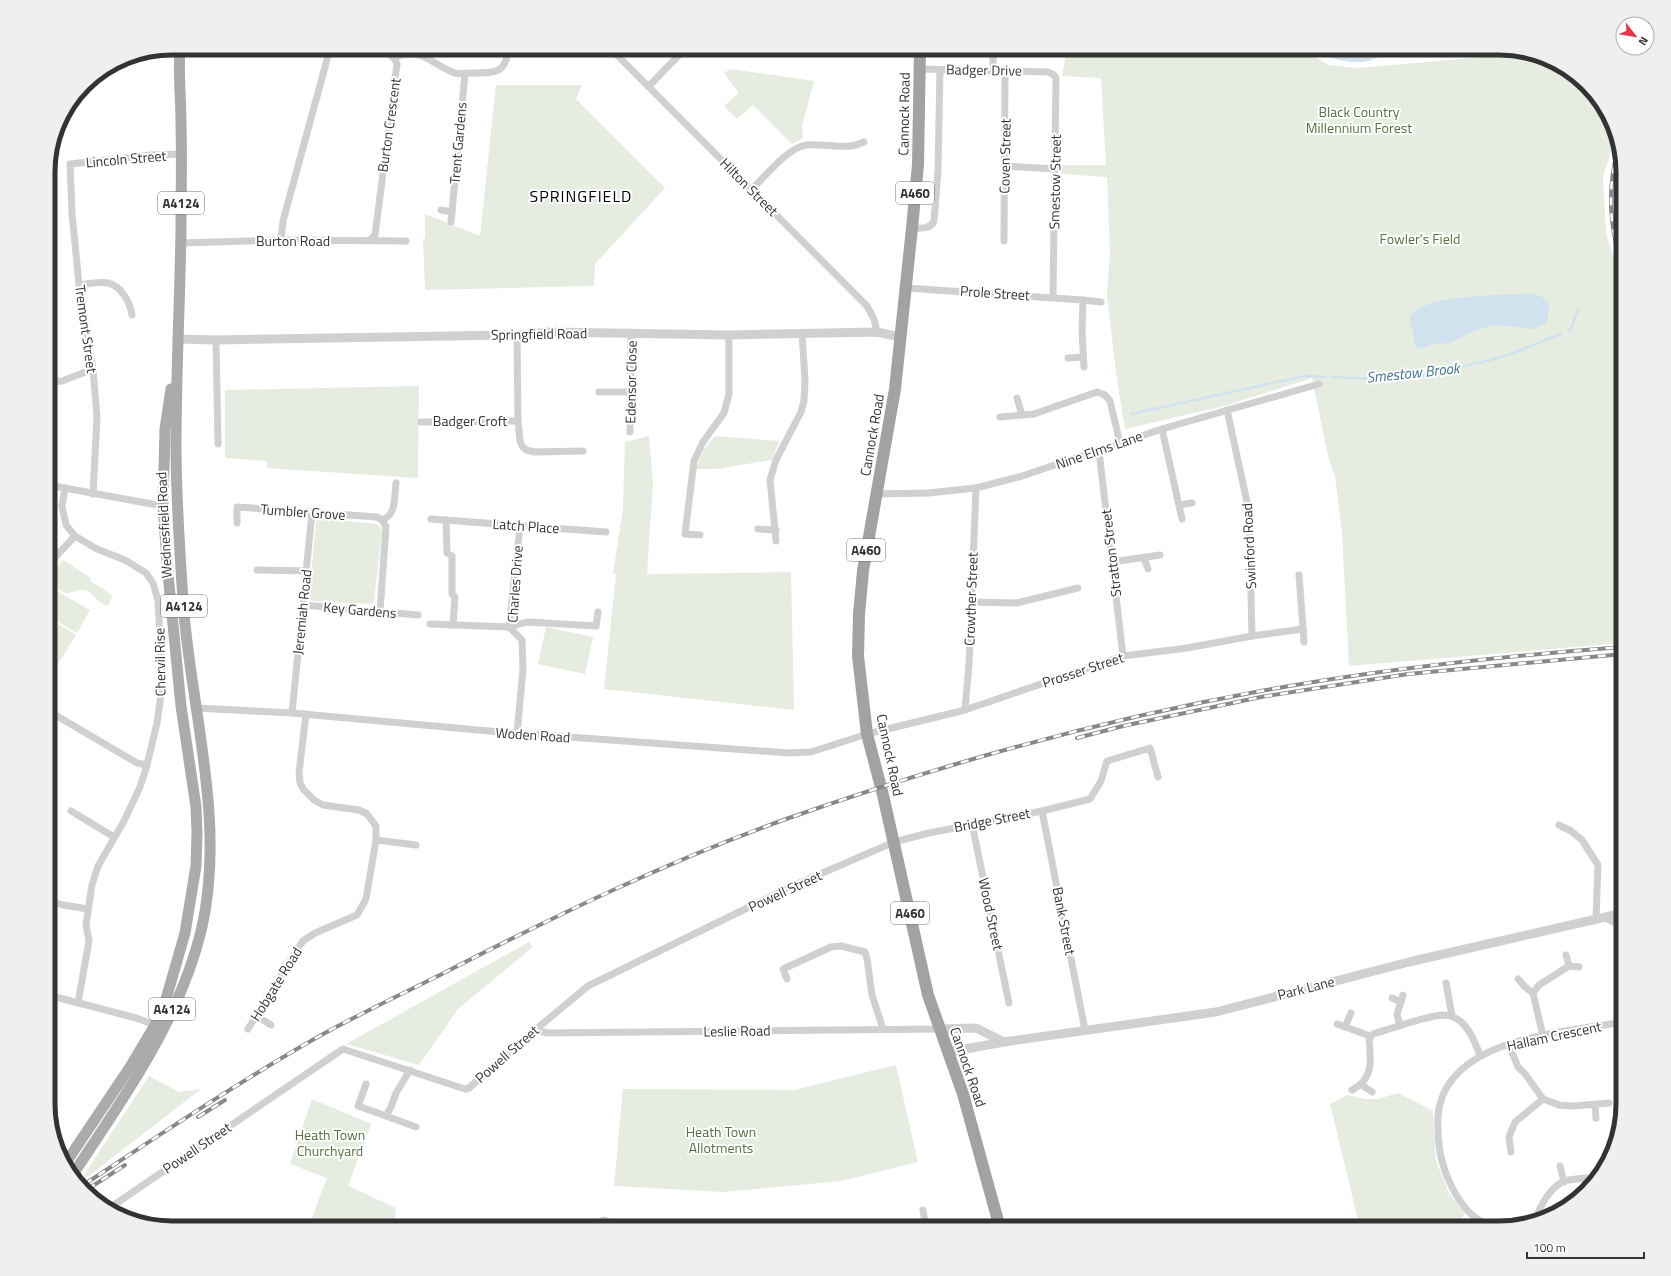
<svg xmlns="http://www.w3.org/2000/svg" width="1671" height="1276" font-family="'Titillium Web',sans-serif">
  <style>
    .green { fill: #e6ecdf }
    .water { fill: #cfe2ee }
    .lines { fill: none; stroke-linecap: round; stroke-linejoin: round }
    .stream { stroke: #cfe2ee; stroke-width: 2.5 }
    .canal { stroke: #cfe2ee; stroke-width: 8 }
    .minor { stroke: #d0d0d0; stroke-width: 7 }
    .tertiary { stroke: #d0d0d0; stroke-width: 9 }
    .primary { stroke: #ababab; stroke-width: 11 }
    .trunk { stroke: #a2a2a2; stroke-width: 12 }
    .rail-casing { stroke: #888; stroke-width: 4 }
    .rail { stroke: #fff; stroke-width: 2.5; stroke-dasharray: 8; stroke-linecap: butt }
    .labels { text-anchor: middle; stroke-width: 4; stroke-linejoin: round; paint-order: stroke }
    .shield { fill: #fff; stroke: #707070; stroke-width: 1 }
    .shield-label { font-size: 13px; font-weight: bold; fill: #333 }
    .street-label { font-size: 14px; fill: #333; stroke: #fff }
    .park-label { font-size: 14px; fill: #56703f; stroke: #fff }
    .water-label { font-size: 15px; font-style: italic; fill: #3f7597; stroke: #fff }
    .quarter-label { font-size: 16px; letter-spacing: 1px; fill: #000; stroke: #fff }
    .rim { fill: none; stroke: #333; stroke-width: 5 }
  </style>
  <rect width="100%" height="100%" fill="#fff"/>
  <g class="green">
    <polygon points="1067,48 1300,48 1328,65 1357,68 1530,53 1539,55 1575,74 1610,117 1615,139 1603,177 1606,234 1623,286 1623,643 1349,666 1342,534 1335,476 1328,456 1312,378 1225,406 1125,429 1117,380 1108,305 1107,293 1110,252 1107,177 1061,174 1062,165 1106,165 1101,78 1062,76"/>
    <polygon points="730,69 814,81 802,126 803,138 792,144 753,105 737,119 724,106 739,93 724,73"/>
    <polygon points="496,85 582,85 576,99 665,188 595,264 594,286 425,290 423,239 425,238 425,214 480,236"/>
    <polygon points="419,386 418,478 267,468 267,461 225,458 225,390"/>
    <polygon points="649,436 653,483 647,574 791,572 794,710 604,689 616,574 613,574 623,508 625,442"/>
    <path d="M715 436 779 441 772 460 716 469H697L696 468C700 455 706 445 715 436Z"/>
    <polygon points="321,518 375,524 379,526 382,531 374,601 371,604 312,601 309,599 316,521"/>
    <path d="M63 560 91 578 90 581 109 593 112 597 108 606C88 600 96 582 67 594L48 583V577Z"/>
    <polygon points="48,586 90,610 77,633 48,616"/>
    <polygon points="48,618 76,635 53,672 48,669"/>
    <polygon points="546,627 593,637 585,674 538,664"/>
    <polygon points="529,942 533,947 458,1009 419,1065 346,1044"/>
    <polygon points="896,1065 918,1162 841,1181 724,1192 614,1186 623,1089 794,1090"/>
    <polygon points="149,1076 179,1092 201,1089 86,1178 84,1175"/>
    <polygon points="1398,1093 1433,1111 1436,1161 1449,1193 1465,1214 1451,1228 1360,1228 1330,1104 1348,1095 1365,1099 1378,1099"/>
    <polygon points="312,1099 371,1124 348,1186 396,1208 394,1228 308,1228 327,1178 290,1164"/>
  </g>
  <g class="water">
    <path d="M1309 48H1358L1380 54C1367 71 1323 57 1309 48Z"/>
    <polygon points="1419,48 1497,48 1428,55 1420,54 1414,50"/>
    <path d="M1513 294C1527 294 1540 291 1549 303L1547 322 1535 329 1494 325 1474 331 1450 343 1434 344 1421 349 1415 346 1410 317C1422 295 1490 296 1513 294Z"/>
  </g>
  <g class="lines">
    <g class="stream">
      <path d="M1569 331C1574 326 1574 316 1578 310"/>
      <polyline points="1332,377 1374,379 1413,377 1452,371 1464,366 1491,360 1513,353 1561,334"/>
      <polyline points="1131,414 1305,376 1326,377"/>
    </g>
    <polyline class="canal" points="1370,54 1424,49"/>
    <g class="minor">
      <path d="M348 48C364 49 391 46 397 64L375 235 370 240"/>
      <polyline points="610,48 867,306 874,319 877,332"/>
      <polyline points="993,48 993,71"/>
      <polyline points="851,53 851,48"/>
      <path d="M395 57C403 54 413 53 422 56 432 60 441 67 452 72 458 75 466 73 473 73 494 73 507 74 508 48"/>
      <polyline points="920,69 1048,72 1054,75 1056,78 1053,297"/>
      <polyline points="649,86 680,54 683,48"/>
      <polyline points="1005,166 1055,169"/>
      <path d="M752 189C766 176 787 148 806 145 825 143 846 151 864 142"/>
      <polyline points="441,210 452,212"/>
      <polyline points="451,222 465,74"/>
      <path d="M912 228C921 228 930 230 934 221L938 170 940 70"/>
      <polyline points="281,240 283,221 328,56 337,48"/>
      <polyline points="1004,241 1005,71"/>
      <polyline points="181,243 281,240 406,241"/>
      <path d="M79 285C88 284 100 281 108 283 122 286 130 303 132 315"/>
      <polyline points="906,288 1083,300 1082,331 1084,367"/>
      <polyline points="1083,300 1101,302"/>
      <polyline points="517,335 518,421 520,441 522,446 526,450 535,452 583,451"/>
      <polyline points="216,340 218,444"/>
      <polyline points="1068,358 1083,357"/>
      <polyline points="48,382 62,381 93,369"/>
      <polyline points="599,392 630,392"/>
      <polyline points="1017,398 1022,415"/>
      <polyline points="1227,410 1249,511 1252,636"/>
      <polyline points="1000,417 1034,414 1097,392 1105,395 1110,401 1120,443"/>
      <polyline points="421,422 518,421"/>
      <polyline points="1162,429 1182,519"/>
      <polyline points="630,432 631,332"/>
      <polyline points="1099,451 1123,656"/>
      <polyline points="48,485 163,506"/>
      <polyline points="65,488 62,506 66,525 75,536 97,549 125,560 146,573 153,583 158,600 162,673 160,702 157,723 147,765 140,787 124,821 98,866 92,885 86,925 89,941 78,1003"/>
      <polyline points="93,494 97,417 93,369 79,285 72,213 70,164 152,155 182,154"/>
      <polyline points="876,494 928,493 976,488 1022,476 1162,429 1319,384"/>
      <polyline points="1179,505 1192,503"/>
      <polyline points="431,519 606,532"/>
      <path d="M382 520C397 515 394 497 396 483"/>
      <polyline points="446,520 447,553 452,556 452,594 455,597 453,625"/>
      <polyline points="237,523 237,507 377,517 382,520 386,527 380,611"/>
      <polyline points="758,529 776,530"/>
      <polyline points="700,535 685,534 694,461 703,442 724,413 729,394 729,335"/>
      <polyline points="776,541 770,480 776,460 801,412 804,401 805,380 802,333"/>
      <polyline points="1144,558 1148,569"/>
      <polyline points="1112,562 1160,555"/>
      <polyline points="48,565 75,536"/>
      <polyline points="257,570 307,571"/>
      <polyline points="1299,575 1304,642"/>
      <polyline points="971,602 1016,603 1078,588"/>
      <polyline points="303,605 418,615"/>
      <polyline points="430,624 509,627 527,622 596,626 598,612"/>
      <polyline points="196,708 292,713 500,732 789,753 811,752 867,734 965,710 1123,656 1187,648 1252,636 1303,629"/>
      <polyline points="965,710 969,664 976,488"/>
      <polyline points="292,713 312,512"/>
      <polyline points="57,716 137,763 147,765"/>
      <polyline points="517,734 523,669 522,640 509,627 520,526"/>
      <polyline points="71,811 114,837"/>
      <polyline points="1042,811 1085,1030"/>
      <polyline points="972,824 1009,1003"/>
      <polyline points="1559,825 1571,831 1582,840 1598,865 1596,918"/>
      <polyline points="376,840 416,845"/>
      <polyline points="48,900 63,905 88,909"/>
      <polyline points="1566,955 1569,966"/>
      <polyline points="787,979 783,969 831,947 841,946 865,952 867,959 872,995 883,1029"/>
      <polyline points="1518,979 1525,987 1533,993"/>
      <polyline points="1446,983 1452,1016"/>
      <polyline points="48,995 136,1018 155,1025"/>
      <polyline points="1392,998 1401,1002"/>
      <polyline points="257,1016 271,1025"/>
      <polyline points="1337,1024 1370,1036"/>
      <polyline points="1400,1026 1397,1014 1403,995"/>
      <polyline points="1345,1027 1351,1013"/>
      <polyline points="248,1029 296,951 303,941 315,933 357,915 366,899 376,840 376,826 367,814 359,810 323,805 314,800 304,790 300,783 299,773 306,714"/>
      <polyline points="535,1030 547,1033 939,1029"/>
      <polyline points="1543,1036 1533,993 1539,985 1569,966 1579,967"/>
      <polyline points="1509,1045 1518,1067 1526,1075 1543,1099"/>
      <polyline points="366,1084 358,1106 386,1116 391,1107 396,1093 410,1070"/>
      <polyline points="1362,1085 1372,1092"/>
      <path d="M1352 1090C1374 1079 1371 1060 1369 1039L1373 1034C1394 1028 1422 1017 1442 1015 1448 1015 1455 1017 1460 1021 1470 1029 1475 1043 1480 1055"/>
      <polyline points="1595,1105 1596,1118"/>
      <polyline points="386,1116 416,1127"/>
      <polyline points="1511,1152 1509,1137 1515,1122 1543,1099 1559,1105 1573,1106 1609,1103"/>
      <polyline points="1560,1166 1564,1182"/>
      <polyline points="108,1209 343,1049 465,1089 469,1088 535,1030 588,986 788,888 894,842 929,833 1042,811 1090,799 1101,781 1107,761 1150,748 1158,777"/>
      <polyline points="923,1210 926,1228"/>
      <path d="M1537 1219C1538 1207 1552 1186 1564 1181 1571 1179 1580 1179 1587 1178"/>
      <polyline points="595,1228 599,1222 604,1220 623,1228"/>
      <path d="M1494 1228C1486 1224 1477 1220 1471 1214 1455 1199 1444 1173 1440 1152 1438 1137 1436 1119 1440 1104 1457 1037 1567 1032 1623 1022"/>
    </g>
    <g class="tertiary">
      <polyline points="177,339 216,340 517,335 550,332 729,335 877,332 900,337"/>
      <polyline points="1606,917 1623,926"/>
      <polyline points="1623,956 1623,983"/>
      <polyline points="939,1029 976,1028 1004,1042"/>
      <polyline points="949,1052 1004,1042 1216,1012 1409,962 1623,913"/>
      <polyline points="121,1216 137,1222"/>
    </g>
    <g class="primary">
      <polyline points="65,1164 130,1067 155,1025 166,999 185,933 196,866 197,833 196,807 181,706 168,574 163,506 165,429 171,389"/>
      <path d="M73 1174C124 1098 181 1018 202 927 225 824 193 716 184 614 180 558 176 501 176 445 176 373 180 301 181 229 181 194 182 159 181 124 181 98 178 73 180 48"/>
    </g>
    <polyline class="trunk" points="920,48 918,165 912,228 895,389 863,571 859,614 858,656 867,734 883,795 928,995 963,1094 1000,1228"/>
    <g class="rail-casing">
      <g id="rail">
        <path d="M1618 150C1607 187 1609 230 1623 266"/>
        <polyline points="1077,738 1123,726 1261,697 1408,674 1623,654"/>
        <polyline points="198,1117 225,1100"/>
        <path d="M85 1184C161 1134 237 1083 316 1038 357 1015 400 995 442 974 555 916 670 860 789 818 943 764 1101 720 1261 691 1381 669 1502 656 1623 647"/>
        <polyline points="88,1189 125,1165"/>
      </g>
    </g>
    <use href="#rail" class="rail"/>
  </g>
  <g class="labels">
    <g class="shield">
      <rect x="896" y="182" width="38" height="22" rx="3"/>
      <rect x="158" y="192" width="46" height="22" rx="3"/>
      <rect x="847" y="539" width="38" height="22" rx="3"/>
      <rect x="161" y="595" width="46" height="22" rx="3"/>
      <rect x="891" y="902" width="38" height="22" rx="3"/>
      <rect x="149" y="998" width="46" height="22" rx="3"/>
    </g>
    <g class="shield-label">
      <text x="915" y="198">A460</text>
      <text x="181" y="208">A4124</text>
      <text x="866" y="555">A460</text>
      <text x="184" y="611">A4124</text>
      <text x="910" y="918">A460</text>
      <text x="172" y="1014">A4124</text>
    </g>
    <g class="street-label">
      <text transform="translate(984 70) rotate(1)" y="5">Badger Drive</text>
      <text transform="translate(904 114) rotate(-89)" y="5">Cannock Road</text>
      <text transform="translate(389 125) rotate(-82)" y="5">Burton Crescent</text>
      <text transform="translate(458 143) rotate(-85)" y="5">Trent Gardens</text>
      <text transform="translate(1005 156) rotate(-89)" y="5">Coven Street</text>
      <text transform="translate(126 159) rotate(-5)" y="5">Lincoln Street</text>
      <text transform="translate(1055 182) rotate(-89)" y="5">Smestow Street</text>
      <text transform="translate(749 187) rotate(45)" y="5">Hilton Street</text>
      <text x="293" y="246">Burton Road</text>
      <text transform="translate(995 293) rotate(4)" y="5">Prole Street</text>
      <text transform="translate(86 329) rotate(82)" y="5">Tremont Street</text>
      <text transform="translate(539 334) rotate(-1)" y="5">Springfield Road</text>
      <text transform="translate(631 382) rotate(-89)" y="5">Edensor Close</text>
      <text x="470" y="426">Badger Croft</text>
      <text transform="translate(872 435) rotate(-80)" y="5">Cannock Road</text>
      <text transform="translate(1099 450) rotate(-19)" y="5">Nine Elms Lane</text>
      <text transform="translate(303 512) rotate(4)" y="5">Tumbler Grove</text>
      <text transform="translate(164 525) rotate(-93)" y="5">Wednesfield Road</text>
      <text transform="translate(526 526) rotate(4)" y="5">Latch Place</text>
      <text transform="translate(1249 546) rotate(-93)" y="5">Swinford Road</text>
      <text transform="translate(1111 553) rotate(-97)" y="5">Stratton Street</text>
      <text transform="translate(515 584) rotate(-86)" y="5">Charles Drive</text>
      <text transform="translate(971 599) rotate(-88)" y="5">Crowther Street</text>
      <text transform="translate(360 610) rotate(5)" y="5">Key Gardens</text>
      <text transform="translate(302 612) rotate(-84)" y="5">Jeremiah Road</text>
      <text transform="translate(160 662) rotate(-91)" y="5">Chervil Rise</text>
      <text transform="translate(1083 670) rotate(-18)" y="5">Prosser Street</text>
      <text transform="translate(533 735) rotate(4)" y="5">Woden Road</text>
      <text transform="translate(890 755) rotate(78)" y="5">Cannock Road</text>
      <text transform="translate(992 820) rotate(-11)" y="5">Bridge Street</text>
      <text transform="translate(785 891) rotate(-25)" y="5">Powell Street</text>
      <text transform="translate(991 914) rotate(78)" y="5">Wood Street</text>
      <text transform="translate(1064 921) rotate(79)" y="5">Bank Street</text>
      <text transform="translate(276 984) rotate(-58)" y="5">Hobgate Road</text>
      <text transform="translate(1306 988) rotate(-14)" y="5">Park Lane</text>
      <text transform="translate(737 1031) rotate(-1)" y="5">Leslie Road</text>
      <text transform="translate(1554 1036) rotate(-12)" y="5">Hallam Crescent</text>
      <text transform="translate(507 1054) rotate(-41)" y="5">Powell Street</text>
      <text transform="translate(968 1067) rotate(71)" y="5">Cannock Road</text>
      <text transform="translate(197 1148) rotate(-34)" y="5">Powell Street</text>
    </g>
    <g class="park-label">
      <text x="1359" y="117">Black Country<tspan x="1359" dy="16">Millennium Forest</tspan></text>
      <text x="1420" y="244">Fowler's Field</text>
      <text x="721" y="1137">Heath Town<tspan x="721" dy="16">Allotments</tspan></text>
      <text x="330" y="1140">Heath Town<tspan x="330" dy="16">Churchyard</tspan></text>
    </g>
    <g class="water-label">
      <text transform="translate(1413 373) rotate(-6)" y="5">Smestow Brook</text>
    </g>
    <g class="quarter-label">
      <text x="581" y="202">SPRINGFIELD</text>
    </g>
  </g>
  <path d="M0 0H1671V1276H0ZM172 55H1499A117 117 0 0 1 1616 172V1104A117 117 0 0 1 1499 1221H172A117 117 0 0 1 55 1104V172A117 117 0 0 1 172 55Z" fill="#efefef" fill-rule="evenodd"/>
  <path class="rim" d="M172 55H1499A117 117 0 0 1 1616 172V1104A117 117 0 0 1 1499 1221H172A117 117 0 0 1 55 1104V172A117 117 0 0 1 172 55Z"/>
  <g transform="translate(1635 36) rotate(121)"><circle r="19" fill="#ffffff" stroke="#adadad"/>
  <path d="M0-3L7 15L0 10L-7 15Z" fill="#e63946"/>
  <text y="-6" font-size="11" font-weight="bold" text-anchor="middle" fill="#333333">N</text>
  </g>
  <path d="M1527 1252v6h117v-6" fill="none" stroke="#333333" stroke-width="2"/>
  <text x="1533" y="1252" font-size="12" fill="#333333" stroke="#ffffff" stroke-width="3" paint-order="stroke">100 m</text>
</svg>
